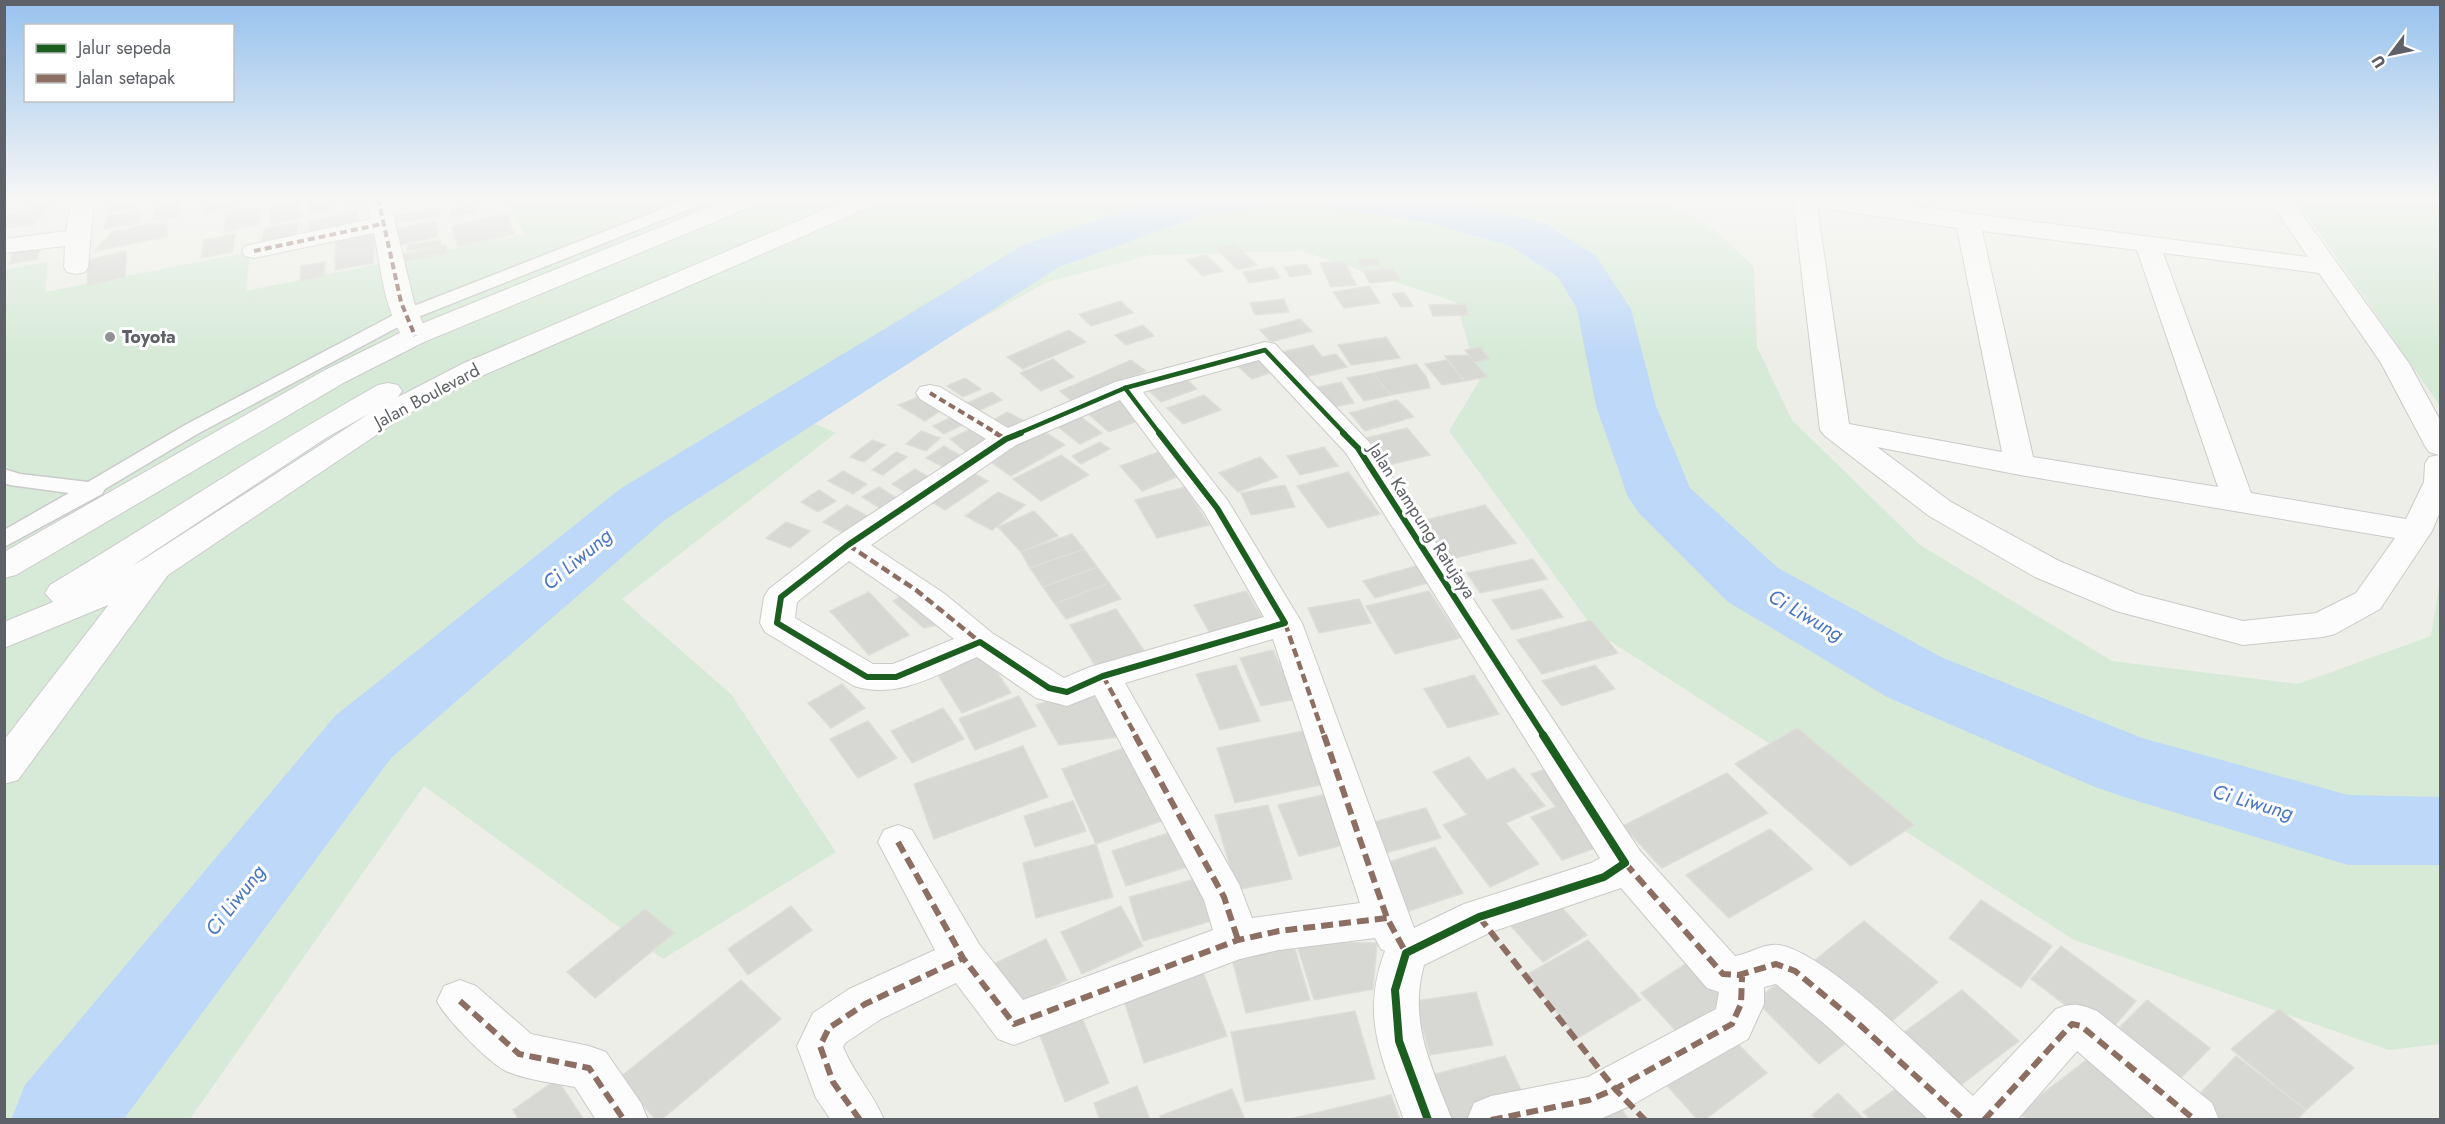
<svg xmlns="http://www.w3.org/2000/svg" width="2445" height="1124" font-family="Jost,sans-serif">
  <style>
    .green { fill: #d6ead7 }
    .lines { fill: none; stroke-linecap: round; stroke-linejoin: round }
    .river { fill: #bdd8f8; fill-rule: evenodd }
    .building { fill: #d7d7d4; stroke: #deddd8; stroke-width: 1.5 }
    .service-casing { stroke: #cacaca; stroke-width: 3 }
    .minor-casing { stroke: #cacaca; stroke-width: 2 }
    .secondary-casing { stroke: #cbcbcb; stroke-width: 2 }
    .service { fill: #fcfcfc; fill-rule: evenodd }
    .minor { fill: #fcfcfc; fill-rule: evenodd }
    .secondary { fill: #fcfcfc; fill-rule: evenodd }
    .quiet-far2 { stroke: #8d6e63; stroke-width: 4; stroke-dasharray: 7 4; stroke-linecap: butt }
    .quiet-far1 { stroke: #8d6e63; stroke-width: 4.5; stroke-dasharray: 9 4.5; stroke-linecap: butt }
    .quiet { stroke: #8d6e63; stroke-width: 6; stroke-dasharray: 12 6; stroke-linecap: butt }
    .cycleway-far2-casing { stroke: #fff; stroke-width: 8 }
    .cycleway-far1-casing { stroke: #fff; stroke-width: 10 }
    .cycleway-casing { stroke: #fff; stroke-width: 11 }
    .cycleway-far2 { stroke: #1b5e20; stroke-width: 4.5 }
    .cycleway-far1 { stroke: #1b5e20; stroke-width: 6 }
    .cycleway { stroke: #1b5e20; stroke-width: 8 }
    .poi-dot { fill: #909294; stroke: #fff; stroke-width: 2 }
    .labels { text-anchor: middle; stroke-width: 6; stroke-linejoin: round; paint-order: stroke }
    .poi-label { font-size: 18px; font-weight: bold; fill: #5e6167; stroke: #fff; text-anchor: start }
    .street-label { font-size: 18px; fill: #5e6167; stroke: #fff }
    .water-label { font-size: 20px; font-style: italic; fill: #4875c5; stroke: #fff }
  </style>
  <rect width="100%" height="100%" fill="#eeeee9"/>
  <g class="green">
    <polygon points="506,198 1651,198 1707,223 1754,267 1757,347 1792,420 1920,545 2112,661 2298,684 2431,636 2440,580 2440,1044 2389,1050 2074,940 1596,632 1449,431 1479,381 1456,302 1302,251 1150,255 1047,282 802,418 836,433 622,599 731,694 836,852 663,959 424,786 190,1119 5,1120 5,270 48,262 45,292 250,252 246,291 525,234"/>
    <polygon points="2295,198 2440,198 2440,406"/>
  </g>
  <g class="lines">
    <g class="river">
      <polygon points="1159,198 1267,198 1260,208 1200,216 1059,267 666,519 391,758 123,1120 11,1120 25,1085 335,716 620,489 1023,245"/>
      <polygon points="1324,198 1448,198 1546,224 1596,256 1631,309 1656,406 1690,488 1778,568 1941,657 2142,738 2348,795 2440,797 2440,865 2348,865 2124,797 2095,787 1887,697 1728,602 1638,512 1628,497 1596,406 1577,309 1558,277 1510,246 1430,223 1331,208"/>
    </g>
  </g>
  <g class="building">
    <polygon points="37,198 62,198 54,207 27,210"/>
    <polygon points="110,198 136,198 135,207 108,212"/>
    <polygon points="214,198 238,198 237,206 203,213 205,199"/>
    <polygon points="309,198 329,198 330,209 310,214"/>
    <polygon points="342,198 377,198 378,200 344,207"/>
    <polygon points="469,198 509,198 468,204"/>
    <polygon points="300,200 301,218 270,224 270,206"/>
    <polygon points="181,201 177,217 152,221 157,205"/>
    <polygon points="476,204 477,212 451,217 450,209"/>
    <polygon points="260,207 259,225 224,232 226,213"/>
    <polygon points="439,208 439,216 395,223 396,216"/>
    <polygon points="141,210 138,223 104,229 108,216"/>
    <polygon points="46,211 34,225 4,228 4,215"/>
    <polygon points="357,212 359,227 310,237 309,222"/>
    <polygon points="506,214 514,234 458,247 451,226"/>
    <polygon points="167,220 167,237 95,251 111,232"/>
    <polygon points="435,221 438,237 394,246 392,230"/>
    <polygon points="298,223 295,241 260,247 265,228"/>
    <polygon points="374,228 373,263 335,270 336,235"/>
    <polygon points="235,234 232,252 201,258 204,240"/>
    <polygon points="441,240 441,245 408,251 408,245"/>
    <polygon points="1235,244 1257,265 1238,270 1216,249"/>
    <polygon points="445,245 448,253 403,262 401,255"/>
    <polygon points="41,246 37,259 9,264 14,251"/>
    <polygon points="126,251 125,277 87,286 88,260"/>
    <polygon points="1206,255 1223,271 1203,276 1186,260"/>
    <polygon points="1358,259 1378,259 1380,265 1360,266"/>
    <polygon points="1344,261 1356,285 1331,287 1320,263"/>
    <polygon points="325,262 324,276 300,281 301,266"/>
    <polygon points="1306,264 1312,274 1290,277 1284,267"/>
    <polygon points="1273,267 1280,278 1249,283 1243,272"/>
    <polygon points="1392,268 1400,280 1370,283 1363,271"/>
    <polygon points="1369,286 1380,303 1344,308 1333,292"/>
    <polygon points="1404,292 1413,306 1401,307 1392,294"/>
    <polygon points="1284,299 1289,312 1255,315 1250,303"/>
    <polygon points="1121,301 1133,313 1091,326 1079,314"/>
    <polygon points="1465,304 1469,315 1433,316 1429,305"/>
    <polygon points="1300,319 1312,331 1271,342 1260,330"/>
    <polygon points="1143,325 1154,336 1126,345 1115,335"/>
    <polygon points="1069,330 1086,342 1023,369 1007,357"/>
    <polygon points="1386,337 1400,358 1351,365 1338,345"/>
    <polygon points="1313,345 1322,357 1336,354 1347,367 1301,378 1281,352"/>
    <polygon points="1480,347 1489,359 1474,362 1465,350"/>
    <polygon points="1262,355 1280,370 1252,379 1235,364"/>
    <polygon points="1469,355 1474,362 1487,377 1465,381 1445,356"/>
    <polygon points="1053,359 1074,377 1041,391 1020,373"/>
    <polygon points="1131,360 1146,371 1074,403 1060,391"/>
    <polygon points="1447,360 1465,381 1442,385 1425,364"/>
    <polygon points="1416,364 1426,376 1430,388 1391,395 1373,373"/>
    <polygon points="1373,373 1391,395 1364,401 1347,378"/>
    <polygon points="1183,376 1197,389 1161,402 1147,389"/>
    <polygon points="965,378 981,389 963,397 947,386"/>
    <polygon points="1341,382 1354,403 1328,408 1314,388"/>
    <polygon points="992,392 1002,400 978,411 967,403"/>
    <polygon points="928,393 947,406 925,421 898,405"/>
    <polygon points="1204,395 1221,410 1183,424 1167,408"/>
    <polygon points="1120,397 1145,418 1109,432 1085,411"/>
    <polygon points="1397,400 1414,417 1365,431 1350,413"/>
    <polygon points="961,412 973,420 944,434 933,426"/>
    <polygon points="1007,412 1027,422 1015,431 994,420"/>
    <polygon points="1076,413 1102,433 1080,444 1053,423"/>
    <polygon points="979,425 999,443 972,457 950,439"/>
    <polygon points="1407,428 1430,455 1389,465 1366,438"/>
    <polygon points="1042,430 1065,445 1011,476 988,460"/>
    <polygon points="921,431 940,438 926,451 906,444"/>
    <polygon points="872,440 885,445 864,462 850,457"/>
    <polygon points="1100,442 1110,449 1081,464 1072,456"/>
    <polygon points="944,446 963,457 945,468 926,458"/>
    <polygon points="1324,447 1338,466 1300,475 1287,456"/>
    <polygon points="1161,451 1184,474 1142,491 1120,466"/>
    <polygon points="896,452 907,457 883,475 872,470"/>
    <polygon points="1061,455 1089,475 1041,501 1013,479"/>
    <polygon points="1260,457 1278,477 1238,492 1219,473"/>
    <polygon points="964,468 988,481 945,510 922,496"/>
    <polygon points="915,469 932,479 909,494 892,484"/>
    <polygon points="843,471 867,484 853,494 828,481"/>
    <polygon points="1348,472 1380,514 1328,528 1297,486"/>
    <polygon points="1285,485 1295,507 1251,515 1241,493"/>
    <polygon points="879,487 904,503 888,513 862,497"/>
    <polygon points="1185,487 1209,525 1157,538 1135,500"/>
    <polygon points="819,490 836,501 818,512 801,502"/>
    <polygon points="998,492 1025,505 992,530 965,516"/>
    <polygon points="847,505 875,520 851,537 823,522"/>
    <polygon points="1485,505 1516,543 1448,560 1418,522"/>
    <polygon points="1034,511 1058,536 1021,552 998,527"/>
    <polygon points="786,522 810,531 790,548 766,538"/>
    <polygon points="1072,534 1084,549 1030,568 1021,552"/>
    <polygon points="1084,549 1097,567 1043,587 1030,568"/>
    <polygon points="1533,559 1547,579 1480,593 1467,573"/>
    <polygon points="1419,565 1431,582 1375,598 1363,581"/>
    <polygon points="1097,567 1109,583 1055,604 1043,587"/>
    <polygon points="1109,583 1121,599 1066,619 1055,604"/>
    <polygon points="1542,589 1563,617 1512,630 1492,600"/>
    <polygon points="909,591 948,623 924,628 893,601"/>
    <polygon points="1246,591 1268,627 1215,642 1194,605"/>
    <polygon points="1429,591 1460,638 1395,654 1366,606"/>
    <polygon points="869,592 909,635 869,655 830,611"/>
    <polygon points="1359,599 1371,623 1319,633 1308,608"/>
    <polygon points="1116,609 1145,652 1098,670 1070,625"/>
    <polygon points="1591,620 1618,653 1542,674 1517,640"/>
    <polygon points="981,649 1011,693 962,713 934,669"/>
    <polygon points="1273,650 1296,699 1261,706 1240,658"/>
    <polygon points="1236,665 1260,721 1220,730 1196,674"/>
    <polygon points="1595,665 1615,689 1562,706 1542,681"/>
    <polygon points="1474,675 1499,714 1448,728 1424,689"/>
    <polygon points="842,684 865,708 831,728 808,703"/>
    <polygon points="1090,689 1120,737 1059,745 1036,705"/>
    <polygon points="1019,696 1036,726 975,750 959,719"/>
    <polygon points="943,708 964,739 912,763 891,731"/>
    <polygon points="868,721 897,758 858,778 830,739"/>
    <polygon points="1797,728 1914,825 1851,866 1735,764"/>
    <polygon points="1303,731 1325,784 1235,803 1217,748"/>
    <polygon points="1136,744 1173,817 1096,844 1062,769"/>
    <polygon points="1023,746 1048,797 934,839 914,784"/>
    <polygon points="1469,757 1487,780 1514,768 1545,806 1506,823 1539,864 1490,887 1443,825 1467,815 1433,772"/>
    <polygon points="1552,767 1610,843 1562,860 1531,817 1556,807 1531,774"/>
    <polygon points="1727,773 1768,813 1662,868 1623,826"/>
    <polygon points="1330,793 1352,843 1299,856 1278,805"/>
    <polygon points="1073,801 1086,831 1035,847 1024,816"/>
    <polygon points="1268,805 1292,879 1237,890 1215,815"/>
    <polygon points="1426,808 1441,838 1381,854 1366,824"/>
    <polygon points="1181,829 1196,864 1126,886 1112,851"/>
    <polygon points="1770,829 1813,869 1729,918 1686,875"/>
    <polygon points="1096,844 1113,897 1036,918 1023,863"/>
    <polygon points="1435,847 1463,893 1409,911 1383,864"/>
    <polygon points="1202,877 1218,919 1143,941 1129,897"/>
    <polygon points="1552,897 1587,935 1543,962 1509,924"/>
    <polygon points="1981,900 2052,946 2021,988 1949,938"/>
    <polygon points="791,906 812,930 748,975 728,949"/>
    <polygon points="1121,906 1143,946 1082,974 1061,932"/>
    <polygon points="645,909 674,933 595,998 567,972"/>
    <polygon points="1864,921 1938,982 1878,1033 1805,968"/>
    <polygon points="1046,939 1067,980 1007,1010 987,967"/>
    <polygon points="1588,940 1641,1000 1578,1038 1526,975"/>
    <polygon points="1293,942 1310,1000 1246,1013 1231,955"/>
    <polygon points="1296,942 1377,943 1373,989 1314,1000"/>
    <polygon points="2061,946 2136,1001 2106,1036 2031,979"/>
    <polygon points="1701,954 1738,993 1678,1033 1641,993"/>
    <polygon points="1200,964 1227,1036 1144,1063 1120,988"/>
    <polygon points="741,980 781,1019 661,1120 656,1120 619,1078"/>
    <polygon points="1781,981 1846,1043 1819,1064 1755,1000"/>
    <polygon points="1962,990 2019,1041 1946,1096 1891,1042"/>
    <polygon points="1476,992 1493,1045 1430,1055 1415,1001"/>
    <polygon points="2147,1000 2210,1048 2177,1082 2114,1033"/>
    <polygon points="1078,1008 1109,1083 1065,1102 1036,1025"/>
    <polygon points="2279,1009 2354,1068 2306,1110 2231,1049"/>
    <polygon points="1355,1011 1375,1079 1245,1102 1231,1032"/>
    <polygon points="1728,1034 1767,1073 1704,1120 1698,1120 1662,1080"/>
    <polygon points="2093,1055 2157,1120 2027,1120 2019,1112"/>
    <polygon points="1505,1056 1527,1103 1468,1120 1451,1120 1432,1075"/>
    <polygon points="2236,1056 2306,1110 2297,1120 2203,1120 2187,1107"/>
    <polygon points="1911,1078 1949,1120 1871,1120 1863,1112"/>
    <polygon points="557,1079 584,1120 519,1120 513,1110"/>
    <polygon points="1137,1086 1150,1120 1100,1120 1094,1103"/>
    <polygon points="1232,1089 1245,1120 1161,1120 1160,1116"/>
    <polygon points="1838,1093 1865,1120 1817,1120 1812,1115"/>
    <polygon points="1391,1095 1400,1120 1286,1120"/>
    <polygon points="1613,1097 1629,1120 1587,1120"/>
  </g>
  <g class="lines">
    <g class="service-casing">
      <polygon id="service" points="690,198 712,198 710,201 413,319 199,433 105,489 102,494 4,547 4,530 69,493 10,485 4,483 4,469 20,474 88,482 185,425 401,311"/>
    </g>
    <g class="minor-casing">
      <g id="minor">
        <polygon points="72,198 94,198 88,267 85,272 76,274 67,272 64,267 65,246 4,253 4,239 66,231"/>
        <path d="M367 198H389L414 302 428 336 424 342 415 344 406 342C384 311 381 268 374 233L254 258 245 256 242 251 245 246 254 244 371 219Z"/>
        <path d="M1793 198H1850L2308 257 2268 198H2290L2409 363 2440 420V512L2432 531 2380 609 2335 634 2323 637 2243 645 2116 611 2035 577 1929 516 1825 436 1820 430ZM1817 207 1957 228 2002 452 1849 424ZM1982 231 2137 250 2218 487 2033 457ZM2163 253 2319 273 2381 363 2425 446 2429 452 2439 455 2429 457 2425 464 2424 482 2406 519 2251 493ZM1877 447 2020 475 2395 538 2356 593 2316 613 2243 621 2138 594 2059 561 1951 502Z"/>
        <path d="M1265 342 1275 344 1369 442 1640 851 1735 956C1750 954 1763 943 1779 945 1826 952 1934 1061 1973 1096L2056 1009C2073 1002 2080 1004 2097 1011L2212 1103 2219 1120H2157L2077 1051 2017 1120H1929L1827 1026 1776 984 1764 987V1004L1748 1039 1632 1105 1598 1120H1467L1474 1103 1491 1096 1588 1077 1716 1009 1719 992 1707 988 1621 888 1491 932 1424 965C1408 1022 1432 1067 1452 1120H1404C1382 1057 1360 1017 1385 951L1381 949 1375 938 1279 950 1240 959 1014 1045 998 1039 956 983 881 1019 845 1043 843 1047C854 1074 873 1093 884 1120H831L816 1098 797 1046 813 1013 849 989 935 950 878 842 884 830 898 825 912 830 979 944 1023 1000 1213 930 1204 900 1095 695 1067 706 1036 698 977 657C938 674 898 700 854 686L765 632 760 623 764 597 769 589 836 537 986 439 920 399 916 393 920 387 930 385 940 387 1008 428 1115 382ZM1259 360 1346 453 1600 858 1591 863 1464 904 1414 928 1302 623 1228 501 1143 392ZM1120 400 1204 512 1264 617 1090 667 1064 678 992 633 945 594 871 545 1016 445ZM849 561 904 599 954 639 893 664H873L795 618 797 602ZM1273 639 1360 903 1252 918 1239 884 1125 683Z"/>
        <polygon points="156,556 168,559 173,567 168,575 18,780 4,784 4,740 144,559"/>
        <path d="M460 980 476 986 531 1034 589 1046 606 1052 641 1103 648 1120H596L575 1087C552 1083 527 1080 506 1071 489 1063 445 1018 437 1001L444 986Z"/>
      </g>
    </g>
    <g class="secondary-casing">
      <g id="secondary">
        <polygon points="732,198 763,198 760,203 424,342 345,382 16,575 4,578 4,552 325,370 406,330"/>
        <path d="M852 198H882L879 203 484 375 406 415 168 575 118 601 4 648V622L53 602 45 593 50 585C160 519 266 448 378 385L388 383 398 385 402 391 398 397 464 363ZM370 413 144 559 133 565 326 438Z"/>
      </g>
    </g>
    <use href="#service" class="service"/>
    <use href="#minor" class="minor"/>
    <use href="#secondary" class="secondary"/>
    <g class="quiet-far2">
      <polyline points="378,198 401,302 415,336"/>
      <polyline points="254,251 382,224"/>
      <polyline points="930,393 998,434"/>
    </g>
    <g class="quiet-far1">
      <polyline points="995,433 1006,439"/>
      <polyline points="848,545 916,590 980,642"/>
      <polyline points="1285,623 1324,736"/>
      <polyline points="1103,676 1136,736"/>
    </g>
    <g class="quiet">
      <polyline points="1135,735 1224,897 1238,940"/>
      <polyline points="1324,735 1387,918 1406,953"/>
      <polyline points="898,842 963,958 1014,1024 1238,940 1279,931 1387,918"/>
      <polyline points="1625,863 1723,974 1739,975 1776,964 1795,971 1861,1026 1964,1120"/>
      <polyline points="1479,917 1615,1089 1645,1120"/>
      <polyline points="460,1001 519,1054 589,1068 624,1120"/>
      <polyline points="860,1120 833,1082 820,1046 829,1028 865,1004 963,958"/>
      <polyline points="1491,1120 1589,1100 1615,1089 1732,1024 1741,1004 1742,977"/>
      <polyline points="1984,1120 2072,1024 2081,1026 2195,1120"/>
    </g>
    <g class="cycleway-far2-casing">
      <g id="cycleway-far2">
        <polyline points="1125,388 1160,434"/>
        <polyline points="1125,388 1265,350 1345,434"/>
        <polyline points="1017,434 1125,388"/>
      </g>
    </g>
    <g class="cycleway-far1-casing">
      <g id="cycleway-far1">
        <polyline points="1021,433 1006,439 848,545 781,597 777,623 867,677 896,677 980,642 1049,688 1067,692 1103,676 1285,623 1217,508 1159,433"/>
        <polyline points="1343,433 1358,448 1544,736"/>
      </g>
    </g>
    <g class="cycleway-casing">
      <polyline id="cycleway" points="1428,1120 1399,1041 1395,990 1406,953 1479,917 1604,877 1625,863 1543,735"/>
    </g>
    <use href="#cycleway-far2" class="cycleway-far2"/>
    <use href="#cycleway-far1" class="cycleway-far1"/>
    <use href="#cycleway" class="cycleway"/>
  </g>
  <linearGradient id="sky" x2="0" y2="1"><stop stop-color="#97c2ee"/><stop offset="0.56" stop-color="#f7f7f5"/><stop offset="1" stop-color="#f7f7f5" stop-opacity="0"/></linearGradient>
  <rect width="2445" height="355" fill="url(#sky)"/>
  <circle class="poi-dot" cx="110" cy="337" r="6"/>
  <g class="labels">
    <g class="poi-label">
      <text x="122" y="343">Toyota</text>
    </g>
    <g class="street-label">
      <text transform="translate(427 396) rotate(-28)" y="6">Jalan Boulevard</text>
      <text transform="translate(1422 521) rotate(57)" y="6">Jalan Kampung Ratujaya</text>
    </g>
    <g class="water-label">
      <text transform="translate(577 559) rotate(-40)" y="7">Ci Liwung</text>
      <text transform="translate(1806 615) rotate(30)" y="7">Ci Liwung</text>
      <text transform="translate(2253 802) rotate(16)" y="7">Ci Liwung</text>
      <text transform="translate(235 900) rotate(-52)" y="7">Ci Liwung</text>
    </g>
  </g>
  <rect width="2445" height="1124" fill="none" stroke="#5e6167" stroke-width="12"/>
  <rect x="24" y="24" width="210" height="78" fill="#ffffff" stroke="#bfc0c2" stroke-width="1.5"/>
  <rect x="36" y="44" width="30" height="9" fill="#1b5e20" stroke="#bfc0c2" stroke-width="1.5"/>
  <text x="78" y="54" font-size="18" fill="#5e6167">Jalur sepeda</text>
  <rect x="36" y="74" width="30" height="9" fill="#8d6e63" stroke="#bfc0c2" stroke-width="1.5"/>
  <text x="78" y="84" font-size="18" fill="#5e6167">Jalan setapak</text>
  <g transform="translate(2391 54) rotate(238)" stroke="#ffffff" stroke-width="4.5" paint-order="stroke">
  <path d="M0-4.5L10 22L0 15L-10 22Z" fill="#5e6167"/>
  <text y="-9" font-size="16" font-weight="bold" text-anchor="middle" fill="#5e6167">U</text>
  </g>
</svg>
